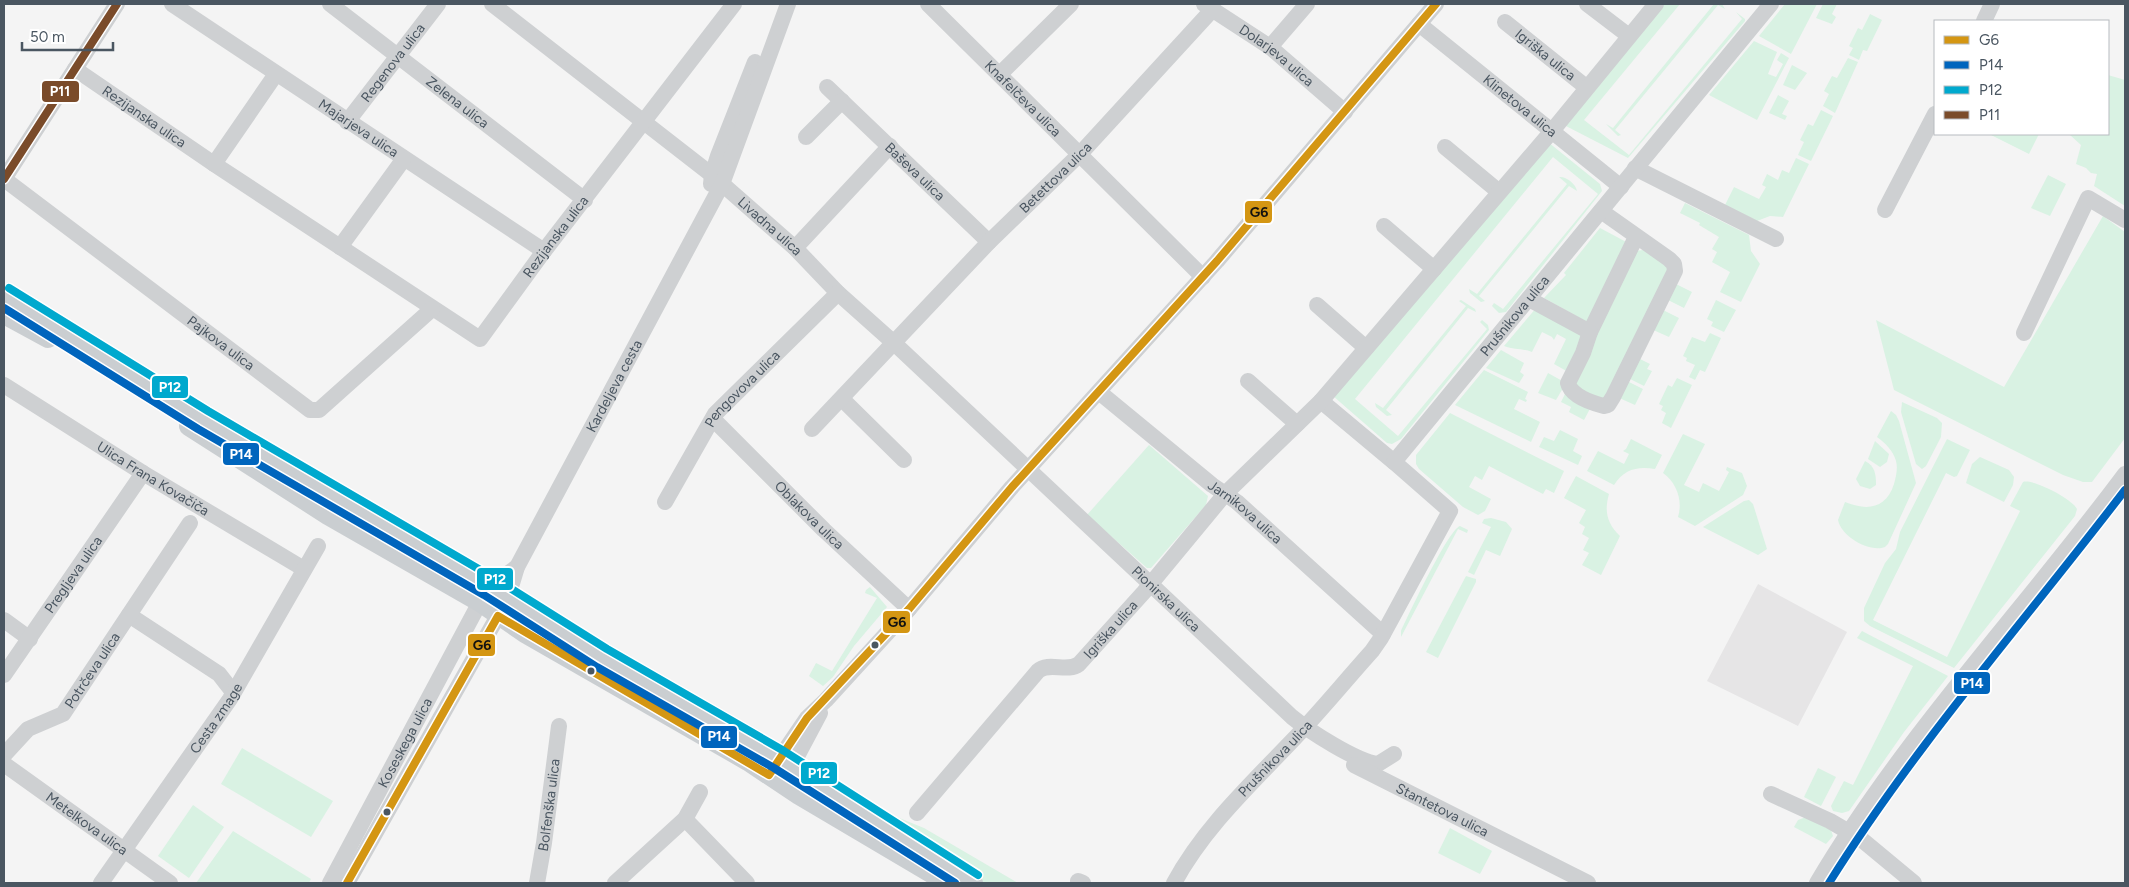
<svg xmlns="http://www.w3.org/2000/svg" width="2129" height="887" font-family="Figtree,sans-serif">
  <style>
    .education { fill: #e6e5e6 }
    .green { fill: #d9f2e3 }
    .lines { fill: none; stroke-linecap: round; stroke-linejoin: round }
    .minor { stroke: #ced0d2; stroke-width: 16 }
    .major { stroke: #caced1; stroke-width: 20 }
    .bus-1-casing { stroke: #fff; stroke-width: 11 }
    .bus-2-casing { stroke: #fff; stroke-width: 11 }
    .bus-3-casing { stroke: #fff; stroke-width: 11 }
    .bus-4-casing { stroke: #fff; stroke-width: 11 }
    .bus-1 { stroke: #d49613; stroke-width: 8 }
    .bus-2 { stroke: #0065bd; stroke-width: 8 }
    .bus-3 { stroke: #00a9ce; stroke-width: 8 }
    .bus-4 { stroke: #7a4b2a; stroke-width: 8 }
    .bus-dot { fill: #4a5661; stroke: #fff; stroke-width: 2 }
    .labels { text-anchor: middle; stroke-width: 4.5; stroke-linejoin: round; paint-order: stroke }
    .street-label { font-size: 14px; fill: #4a5661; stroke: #fff }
    .line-badge { stroke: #fff; stroke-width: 2 }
    .badge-label { font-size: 14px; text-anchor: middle; font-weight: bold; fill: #fff }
    .pale-badge-label { font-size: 14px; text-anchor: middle; font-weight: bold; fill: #111 }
  </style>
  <rect width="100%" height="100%" fill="#f4f4f4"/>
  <polygon class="education" points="1758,584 1847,632 1798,726 1707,681"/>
  <g class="green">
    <polygon points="1662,4 1680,4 1584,120 1629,155 1742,19 1736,12 1745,19 1745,21 1628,158 1564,125"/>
    <polygon points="1714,4 1722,4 1725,9 1718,5 1615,130 1621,135 1618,136 1606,124 1613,128"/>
    <polygon points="1785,4 1817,4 1791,54 1759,36"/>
    <polygon points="1823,4 1837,4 1832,14 1836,17 1832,24 1816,18"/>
    <polygon points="1870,14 1882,20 1867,51 1863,50 1859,60 1849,55 1853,48 1849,46 1858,28 1862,30"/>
    <polygon points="1754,41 1777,52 1768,74 1776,77 1783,64 1777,60 1781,53 1789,58 1757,120 1709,95"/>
    <polygon points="1848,58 1858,62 1835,113 1823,106 1829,94 1824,91 1832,76 1837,78"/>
    <polygon points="1792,65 1807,73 1795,90 1783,85"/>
    <polygon points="2108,75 2125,80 2125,206 2094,186 2097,174 2091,173 2086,168 2076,164 2081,145 2069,134 2108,134"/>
    <polygon points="1778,95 1789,101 1782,114 1787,116 1785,120 1769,113"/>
    <polygon points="1821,110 1833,116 1811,161 1798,155 1804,142 1800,140 1808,124 1813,126"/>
    <polygon points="1989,134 2039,134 2029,154"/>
    <polygon points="1548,142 1600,184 1602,191 1506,312 1499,313 1492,306 1494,303 1503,309 1598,194 1553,157 1355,399 1398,436 1487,329 1480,322 1482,320 1488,325 1489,330 1401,439 1392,444 1387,443 1333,396"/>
    <polygon points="1796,158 1809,164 1783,217 1770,216 1757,221 1725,205 1734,187 1759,199 1766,187 1762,185 1767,174 1778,180 1782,170 1789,173"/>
    <polygon points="2048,175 2066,184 2050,216 2031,208"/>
    <path d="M1559 177C1566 176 1576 184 1577 191L1569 186 1479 296 1485 301 1481 302 1470 293 1469 289 1477 294 1567 184Z"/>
    <polygon points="1685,203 1749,235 1751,251 1760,264 1741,302 1720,292 1730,272 1712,262 1717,252 1712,249 1719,237 1699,225 1700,223 1680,213"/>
    <polygon points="2103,216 2125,232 2125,438 2092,482 2083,482 2063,475 1894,390 1876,320 2004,387"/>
    <polygon points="1600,228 1630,244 1589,323 1544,298 1566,275 1564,273"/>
    <polygon points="1643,250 1671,268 1607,400 1579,392 1574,378 1635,251"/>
    <polygon points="1674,283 1692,292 1684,308 1666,299"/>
    <polygon points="1461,300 1475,309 1476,312 1468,308 1386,410 1392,415 1387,416 1376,407 1375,403 1383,408 1466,306 1459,301"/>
    <polygon points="1716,300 1736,310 1724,332 1711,326 1713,322 1707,319"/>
    <path d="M1537 307 1583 334 1570 373 1554 364 1566 339 1557 334 1554 340 1552 337 1542 332 1532 352C1522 348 1514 350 1504 346Z"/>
    <polygon points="1661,309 1679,318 1669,337 1651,329"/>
    <polygon points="1710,333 1721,338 1705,372 1700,370 1695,380 1689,377 1695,365 1686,361 1687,358 1683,356 1692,337 1705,342"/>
    <polygon points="1501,350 1524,363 1520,372 1524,375 1519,383 1486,368"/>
    <polygon points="1636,357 1650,364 1647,369 1652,371 1644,386 1626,377"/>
    <polygon points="1484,370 1528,392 1525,399 1527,400 1526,402 1519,399 1514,409 1540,422 1531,442 1455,405"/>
    <polygon points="1548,373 1566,383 1556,400 1538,393"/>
    <polygon points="1677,378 1692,385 1671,428 1662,423 1666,413 1661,410 1663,406 1659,404 1668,385 1672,387"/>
    <polygon points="1625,380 1643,389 1635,405 1617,397"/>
    <polygon points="1566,392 1592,405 1584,420 1569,412 1571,407 1561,402"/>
    <polygon points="1902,402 1937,418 1942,423 1941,437 1926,466 1922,469 1916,464 1901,412"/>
    <path d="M1891 411 1896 415 1899 421 1916 483 1888 544 1885 547C1869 553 1841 536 1838 520L1845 502C1867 511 1886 509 1894 484 1896 477 1898 468 1896 461 1893 450 1885 443 1877 437Z"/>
    <polygon points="1450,413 1564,471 1554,493 1546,489 1543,494 1489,466 1482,480 1475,476 1469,487 1491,499 1485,511 1478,515 1463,507 1419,469 1416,464 1416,455"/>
    <polygon points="1560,430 1578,439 1573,451 1582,456 1578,465 1539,447 1544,437 1554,441"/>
    <path d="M1683 434 1705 444 1684 485 1699 492 1703 483 1719 491 1729 472 1726 470 1727 467 1742 473 1747 486 1743 495 1695 526 1678 517C1683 501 1677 483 1663 473Z"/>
    <path d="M1631 439 1662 455 1655 469C1638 466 1624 469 1614 485L1587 471 1598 451 1624 464 1629 454 1623 451 1626 449Z"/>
    <path d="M1947 439 1970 450 1957 476 1954 477 1946 473 1873 620 1947 657 2020 511 2010 506 2023 482C2032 478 2073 499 2077 509L2075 516 1954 668 1870 626 1864 621V608L1885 563 1896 549 1900 532Z"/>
    <polygon points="1875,441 1889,454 1887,462 1880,467 1868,459"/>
    <polygon points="1149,445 1208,496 1206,505 1151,568 1147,568 1087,515"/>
    <polygon points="1980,457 2009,470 2014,477 2013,485 2004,502 1966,483 1972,464"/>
    <path d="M1865 461C1875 466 1876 474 1876 485L1870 489 1860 486 1856 479Z"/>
    <path d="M1576 476 1609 494C1604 511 1607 524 1620 536L1601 575 1582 565 1589 553 1583 550 1589 538 1582 534 1585 527 1579 523 1586 510 1564 498Z"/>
    <polygon points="1749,500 1753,504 1767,549 1758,555 1703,527 1744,501"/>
    <polygon points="1491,518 1506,522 1512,529 1500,556 1486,550 1474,575 1468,572 1491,527 1482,523 1484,519"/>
    <polygon points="2094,524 2098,527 1868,818 1912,754"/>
    <path d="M1460 526 1468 530 1467 533 1458 529 1401 637V631C1409 614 1448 530 1460 526Z"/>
    <polygon points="1466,576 1476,579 1476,582 1438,658 1426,652"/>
    <polygon points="870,587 887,607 854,646 833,677 823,686 809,676 816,663 832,671 877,598 865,593 866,590"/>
    <polygon points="1862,631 1948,676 1904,732 1849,811 1842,813 1833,811 1831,806 1844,781 1853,785 1913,666 1857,638"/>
    <polygon points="242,748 333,801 311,837 221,784"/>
    <polygon points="1818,768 1836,777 1821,806 1804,797"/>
    <polygon points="820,774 887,813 924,828 1018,883 985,883 946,860"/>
    <polygon points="193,805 224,827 189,878 158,856"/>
    <polygon points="1806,817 1831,830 1833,836 1826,844 1794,827 1798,820"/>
    <polygon points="1450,828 1492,851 1480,874 1438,853"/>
    <polygon points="233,831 311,879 309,883 196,883"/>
  </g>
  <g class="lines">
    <g class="minor">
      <path id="s1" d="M172 4 544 251"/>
      <path id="s2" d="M330 4 585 200"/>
      <path id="s3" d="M492 4 712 175 795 248 838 293 894 343 1292 717C1309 731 1357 762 1378 764L1394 754"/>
      <path id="s4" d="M928 4 1203 277"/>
      <path id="s5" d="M1204 4 1270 47 1345 112"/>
      <polyline points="1587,4 1629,36"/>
      <polyline points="1984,21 1992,4"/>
      <path id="s6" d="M1505 22 1586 87"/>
      <path id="s7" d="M1419 24 1621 187"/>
      <polyline points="1270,47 1307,4"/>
      <path id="s8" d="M75 69 214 164 480 339 544 251 734 4"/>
      <polyline points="1000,74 1071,4"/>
      <path id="s9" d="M827 87 989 242"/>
      <path id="s10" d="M347 122 438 4"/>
      <polyline points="806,137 842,101"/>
      <polyline points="1445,147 1498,191"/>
      <polyline points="214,164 276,74"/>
      <polyline points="1635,168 1776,239"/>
      <path id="s11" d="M4 179 310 410H319L432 309"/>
      <polyline points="4,179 117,4"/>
      <polyline points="711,184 712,175 718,156 755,62"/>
      <polyline points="1885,210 1935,114"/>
      <path d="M1601 211 1669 259 1674 264 1675 271 1613 397 1608 405 1604 406C1592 403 1571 396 1568 383L1583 353 1590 332 1636 237"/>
      <polyline points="1384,226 1434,269"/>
      <polyline points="340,247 403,160"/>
      <polyline points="795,248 890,146"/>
      <polyline points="1529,299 1590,332"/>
      <polyline points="1317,305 1366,348"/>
      <polyline points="2024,333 2088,198 2125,220"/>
      <polyline points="1248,381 1297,424"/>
      <path id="s12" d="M4 385 143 473 304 569"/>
      <path id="s13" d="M1099 392 1212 485 1237 502 1383 634"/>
      <polyline points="842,399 904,460"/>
      <polyline points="1321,401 1394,462"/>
      <path id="s14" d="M713 419 824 530 909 609"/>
      <path id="s15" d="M812 429 989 242 1080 154 1213 9"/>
      <path id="s16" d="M665 502 715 414 838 293"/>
      <polyline points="129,615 219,674 233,692"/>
      <polyline points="4,620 30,639"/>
      <path id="s17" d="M4 675 143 473"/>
      <path id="s18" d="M4 755 28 729 63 714 190 523"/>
      <path id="s19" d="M4 764 170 883"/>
      <path id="s20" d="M1354 765 1588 883"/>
      <polyline points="773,768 807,718 826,700 909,609 1012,487 1217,261 1436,4"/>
      <polyline points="786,777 820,713"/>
      <polyline points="1771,794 1830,821 1861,839 1914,883"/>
      <path id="s21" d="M917 813 1038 671C1049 661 1067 673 1079 664L1144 592 1225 494 1321 401 1552 131 1656 4"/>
      <polyline points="685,819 747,883"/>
      <polyline points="1078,881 1083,883"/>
      <path id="s22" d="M101 883 230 699 318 546"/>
      <path id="s23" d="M330 883 480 602 489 587 517 567"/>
      <path id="s24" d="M347 883 507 600 517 567 722 184 788 4"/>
      <path id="s25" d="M537 883 544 843 559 726"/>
      <polyline points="615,883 685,819 700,792"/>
      <path id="s26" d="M1174 883C1203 829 1249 786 1291 742 1319 713 1345 681 1372 651L1381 638 1450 511 1394 462 1771 4"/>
      <path d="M1817 883C1904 736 2023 611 2125 474"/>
    </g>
    <g class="major">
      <polyline points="4,296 203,420 489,587 507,600 602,658 779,759 973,883"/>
      <polyline points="4,314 48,338"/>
      <polyline points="189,426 328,515 480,602 525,633 748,761 799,795 948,883"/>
    </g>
    <g class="bus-1-casing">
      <polyline id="bus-1" points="347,883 498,616 769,775 807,718 909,609 1012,487 1217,261 1436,4"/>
    </g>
    <g class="bus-2-casing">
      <g id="bus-2">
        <polyline points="4,308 198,429 484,595 597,667 774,768 955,883"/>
        <path d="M1829 883C1916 744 2025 621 2125 490"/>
      </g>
    </g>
    <g class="bus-3-casing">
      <polyline id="bus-3" points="9,288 208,411 494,578 607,649 784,751 978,875"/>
    </g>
    <g class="bus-4-casing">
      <polyline id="bus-4" points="4,179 117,4"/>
    </g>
    <use href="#bus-1" class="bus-1"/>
    <use href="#bus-2" class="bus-2"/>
    <use href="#bus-3" class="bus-3"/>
    <use href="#bus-4" class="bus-4"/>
  </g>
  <g class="bus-dot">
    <circle cx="875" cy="645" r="4.5"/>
    <circle cx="591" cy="671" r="4.5"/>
    <circle cx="387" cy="812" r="4.5"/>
  </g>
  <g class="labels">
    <g class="street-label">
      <text dy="5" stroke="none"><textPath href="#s6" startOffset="52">Igriška ulica</textPath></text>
      <text dy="5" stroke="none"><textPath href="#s5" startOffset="89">Dolarjeva ulica</textPath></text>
      <text dy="5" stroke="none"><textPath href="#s10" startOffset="75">Regenova ulica</textPath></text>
      <text dy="5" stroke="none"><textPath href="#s4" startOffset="134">Knafelčeva ulica</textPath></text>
      <text dy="5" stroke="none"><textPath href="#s2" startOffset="161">Zelena ulica</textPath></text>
      <text dy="5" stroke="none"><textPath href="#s7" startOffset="130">Klinetova ulica</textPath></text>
      <text dy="5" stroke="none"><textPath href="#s8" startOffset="84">Rezijanska ulica</textPath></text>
      <text dy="5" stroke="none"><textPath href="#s1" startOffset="224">Majarjeva ulica</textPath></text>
      <text dy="5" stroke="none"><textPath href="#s9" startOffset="122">Baševa ulica</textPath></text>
      <text dy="5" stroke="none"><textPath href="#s15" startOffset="350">Betettova ulica</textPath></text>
      <text dy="5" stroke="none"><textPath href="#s3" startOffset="356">Livadna ulica</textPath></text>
      <text dy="5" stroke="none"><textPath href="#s8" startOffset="614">Rezijanska ulica</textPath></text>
      <text dy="5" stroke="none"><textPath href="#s26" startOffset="730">Prušnikova ulica</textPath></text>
      <text dy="5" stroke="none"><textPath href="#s11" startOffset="272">Pajkova ulica</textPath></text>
      <text dy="5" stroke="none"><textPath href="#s24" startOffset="565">Kardeljeva cesta</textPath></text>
      <text dy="5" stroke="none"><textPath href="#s16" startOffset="138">Pengovova ulica</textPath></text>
      <text dy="5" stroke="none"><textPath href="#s12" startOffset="176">Ulica Frana Kovačiča</textPath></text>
      <text dy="5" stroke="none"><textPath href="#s13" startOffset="189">Jarnikova ulica</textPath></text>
      <text dy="5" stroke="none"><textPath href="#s14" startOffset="136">Oblakova ulica</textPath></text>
      <text dy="5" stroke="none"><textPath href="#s17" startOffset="122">Pregljeva ulica</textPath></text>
      <text dy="5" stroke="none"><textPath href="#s3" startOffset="900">Pionirska ulica</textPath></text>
      <text dy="5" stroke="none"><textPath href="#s21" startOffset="276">Igriška ulica</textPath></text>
      <text dy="5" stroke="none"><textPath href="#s18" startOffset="126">Potrčeva ulica</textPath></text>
      <text dy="5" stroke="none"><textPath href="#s22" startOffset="201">Cesta zmage</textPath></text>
      <text dy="5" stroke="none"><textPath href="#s23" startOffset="159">Koseskega ulica</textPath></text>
      <text dy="5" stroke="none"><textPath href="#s26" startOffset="161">Prušnikova ulica</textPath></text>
      <text dy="5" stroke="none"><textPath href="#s25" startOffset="79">Bolfenška ulica</textPath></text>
      <text dy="5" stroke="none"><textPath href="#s20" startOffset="99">Stantetova ulica</textPath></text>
      <text dy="5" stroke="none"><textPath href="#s19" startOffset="102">Metelkova ulica</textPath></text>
    </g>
  </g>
  <g class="line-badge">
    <rect x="41" y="80" width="39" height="23" rx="5" fill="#7a4b2a"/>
    <rect x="1244" y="200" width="29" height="24" rx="5" fill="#d49613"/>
    <rect x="151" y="375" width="38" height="24" rx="5" fill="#00a9ce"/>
    <rect x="222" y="442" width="38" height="24" rx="5" fill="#0065bd"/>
    <rect x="476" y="567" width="38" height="24" rx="5" fill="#00a9ce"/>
    <rect x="882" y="610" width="29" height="24" rx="5" fill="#d49613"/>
    <rect x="467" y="633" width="29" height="24" rx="5" fill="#d49613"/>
    <rect x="1953" y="671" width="38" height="24" rx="5" fill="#0065bd"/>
    <rect x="700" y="725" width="38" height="24" rx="5" fill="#0065bd"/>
    <rect x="800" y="761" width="38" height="24" rx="5" fill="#00a9ce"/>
  </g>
  <g class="badge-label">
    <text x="60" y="96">P11</text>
    <text x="170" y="392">P12</text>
    <text x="241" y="459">P14</text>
    <text x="495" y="584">P12</text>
    <text x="1972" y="688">P14</text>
    <text x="719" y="741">P14</text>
    <text x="819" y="778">P12</text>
  </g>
  <g class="pale-badge-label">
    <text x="1259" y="217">G6</text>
    <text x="897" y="627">G6</text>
    <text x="482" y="650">G6</text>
  </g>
  <rect width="2129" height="887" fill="none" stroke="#4a5661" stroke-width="10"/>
  <rect x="1934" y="20" width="175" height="115" fill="#ffffff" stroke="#b7bbc0"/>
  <rect x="1944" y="36" width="25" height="8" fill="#d49613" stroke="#b7bbc0"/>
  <text x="1979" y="45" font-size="15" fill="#4a5661">G6</text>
  <rect x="1944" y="61" width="25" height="8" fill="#0065bd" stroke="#b7bbc0"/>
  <text x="1979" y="70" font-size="15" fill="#4a5661">P14</text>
  <rect x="1944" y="86" width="25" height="8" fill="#00a9ce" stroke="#b7bbc0"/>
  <text x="1979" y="95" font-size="15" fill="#4a5661">P12</text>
  <rect x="1944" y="111" width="25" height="8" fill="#7a4b2a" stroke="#b7bbc0"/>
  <text x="1979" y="120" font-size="15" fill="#4a5661">P11</text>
  <path d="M22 42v8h91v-8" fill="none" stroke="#4a5661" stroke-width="2.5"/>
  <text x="30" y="42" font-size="15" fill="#4a5661" stroke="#ffffff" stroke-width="4" paint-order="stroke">50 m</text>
</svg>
